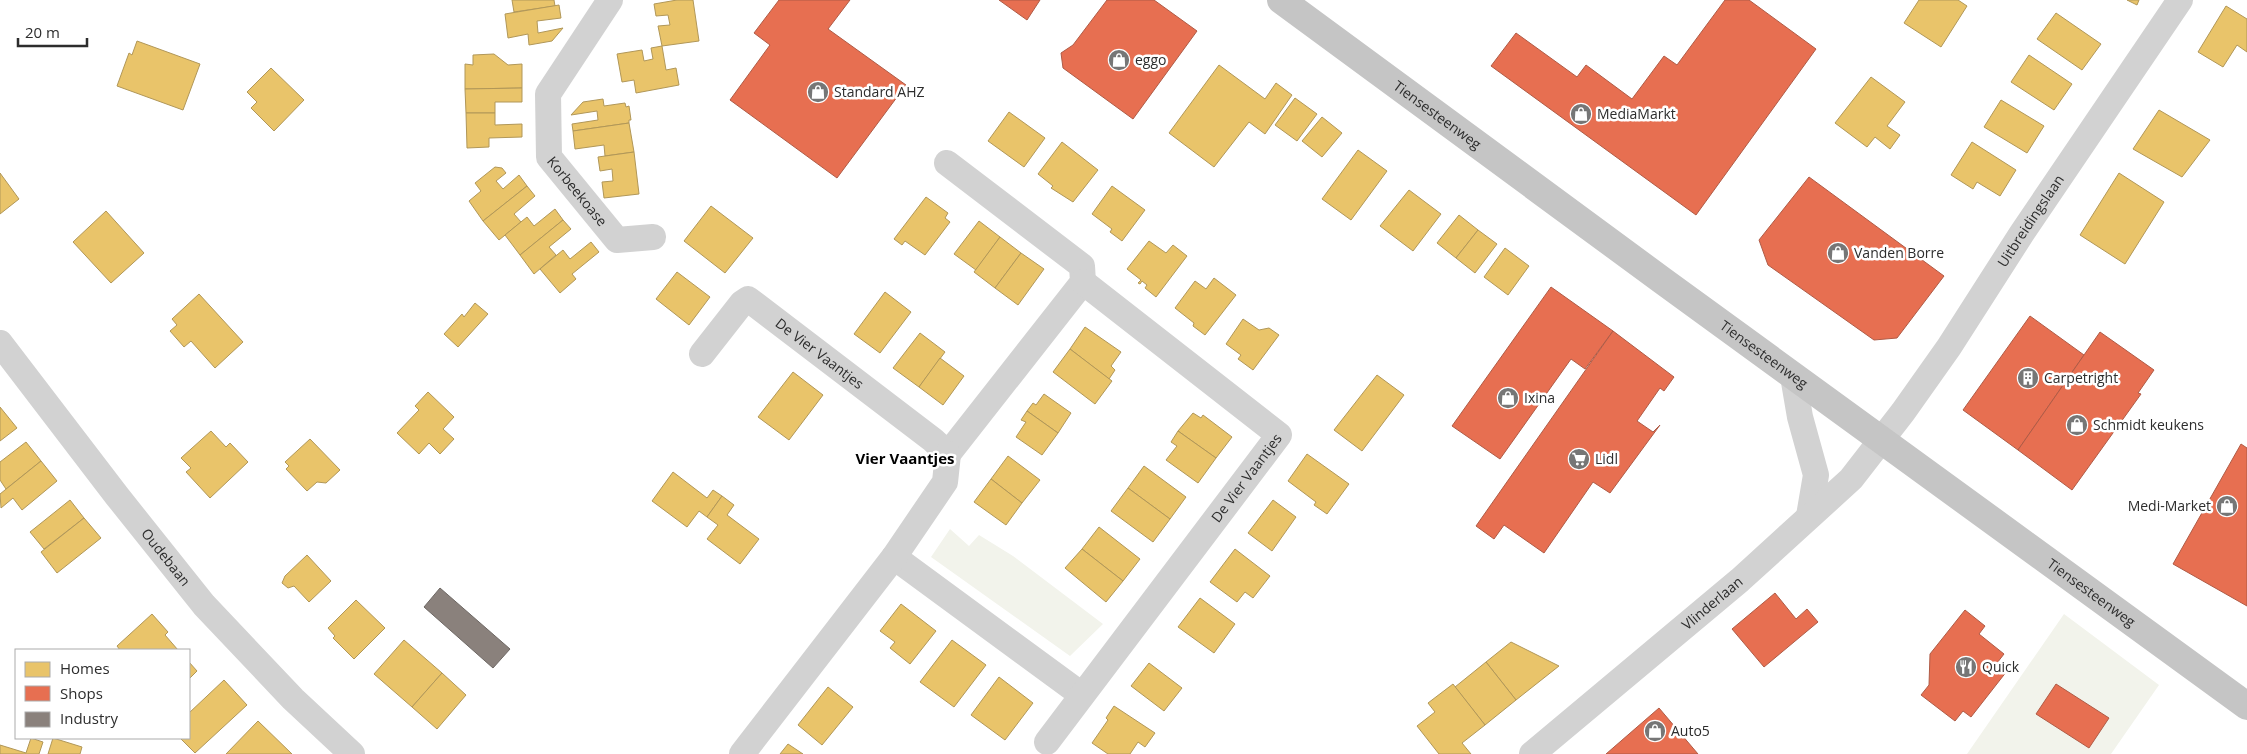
<svg xmlns="http://www.w3.org/2000/svg" width="2247" height="754" font-family="'Open Sans',sans-serif">
  <style>
    .green { fill: #f2f3eb }
    .homes { fill: #e9c46a; stroke: #b19758 }
    .shops { fill: #e76f51; stroke: #af5b46 }
    .industry { fill: #8a817c; stroke: #6e6864 }
    .lines { fill: none; stroke-linecap: round; stroke-linejoin: round }
    .street { stroke: #d2d2d2; stroke-width: 26 }
    .primary { stroke: #c5c5c5; stroke-width: 28 }
    .labels { text-anchor: middle; stroke-width: 5; stroke-linejoin: round; paint-order: stroke }
    .poi-label { font-size: 14px; fill: #2d2d2d; stroke: #fff; text-anchor: start }
    .street-label { font-size: 14px; fill: #2d2d2d; stroke: #fff }
    .neighbourhood-label { font-size: 15px; font-weight: bold; fill: #000; stroke: #fff }
  </style>
  <rect width="100%" height="100%" fill="#fff"/>
  <g class="green">
    <polygon points="950,529 969,546 979,535 1013,556 1103,624 1070,656 931,557"/>
    <polygon points="2064,614 2159,685 2111,754 1967,754"/>
  </g>
  <g class="homes">
    <polygon points="512,0 554,0 555,6 514,12"/>
    <polygon points="677,0 693,0 699,41 662,46 658,26 670,25 668,15 656,16 654,4"/>
    <polygon points="1919,0 1958,0 1967,6 1941,47 1904,23"/>
    <polygon points="2127,0 2139,0 2137,5"/>
    <polygon points="559,5 561,18 537,21 538,33 563,28 552,41 529,45 528,34 508,38 505,14"/>
    <polygon points="2226,6 2247,19 2247,52 2237,45 2223,67 2198,52"/>
    <polygon points="2056,13 2101,44 2082,70 2037,39"/>
    <polygon points="137,41 200,64 183,110 117,86 129,53 132,55"/>
    <polygon points="662,46 666,70 676,68 679,85 636,93 634,80 622,82 617,54 642,50 644,61 653,59 651,48"/>
    <polygon points="494,54 508,65 522,64 522,88 465,89 465,64 473,65 473,55"/>
    <polygon points="2029,55 2072,84 2054,110 2011,82"/>
    <polygon points="1219,65 1265,99 1276,83 1292,95 1265,134 1249,122 1214,167 1169,133"/>
    <polygon points="271,68 304,100 274,131 251,108 257,102 247,92"/>
    <polygon points="1871,77 1905,102 1887,126 1900,135 1890,149 1875,137 1867,147 1835,123"/>
    <polygon points="522,88 522,102 495,102 495,113 466,113 465,89"/>
    <polygon points="1295,98 1317,114 1297,141 1275,125"/>
    <polygon points="603,99 604,106 625,103 626,107 629,106 631,120 629,120 629,123 573,131 572,124 598,120 597,111 571,115 583,102"/>
    <polygon points="2001,100 2044,126 2027,153 1984,127"/>
    <polygon points="2159,110 2210,140 2182,177 2133,149"/>
    <polygon points="1009,112 1045,138 1024,167 988,141"/>
    <polygon points="466,113 495,113 495,125 522,124 522,137 489,138 489,147 467,148"/>
    <polygon points="1322,117 1342,133 1322,157 1302,141"/>
    <polygon points="629,123 634,152 605,156 604,145 575,149 573,131"/>
    <polygon points="1062,142 1098,170 1073,202 1051,188 1053,186 1038,174"/>
    <polygon points="1972,142 2016,170 2000,196 1977,182 1973,189 1951,175"/>
    <polygon points="1358,150 1387,171 1351,220 1322,199"/>
    <polygon points="634,152 639,194 604,198 602,182 613,181 612,169 600,171 598,157"/>
    <polygon points="495,167 502,168 506,173 496,181 503,189 519,175 527,186 483,221 469,201 481,191 475,183"/>
    <polygon points="0,173 19,199 0,214"/>
    <polygon points="2119,173 2164,202 2125,264 2080,235"/>
    <polygon points="527,186 535,196 514,214 521,222 499,240 483,221"/>
    <polygon points="1112,186 1145,210 1122,241 1110,232 1112,229 1092,214"/>
    <polygon points="1409,190 1441,214 1413,251 1380,226"/>
    <polygon points="926,197 948,213 945,218 950,222 925,255 905,241 902,245 894,239"/>
    <polygon points="711,206 753,238 725,273 684,241"/>
    <polygon points="555,209 563,220 520,255 505,235 527,217 534,226"/>
    <polygon points="106,211 144,253 111,283 73,242"/>
    <polygon points="1459,215 1478,230 1456,258 1437,243"/>
    <polygon points="563,220 571,229 549,247 556,255 534,274 520,255"/>
    <polygon points="979,221 1000,237 976,270 954,254"/>
    <polygon points="1478,230 1497,244 1475,273 1456,258"/>
    <polygon points="1000,237 1021,253 995,288 974,272"/>
    <polygon points="1149,241 1166,253 1173,245 1187,256 1156,297 1145,288 1147,285 1142,281 1140,284 1138,283 1141,280 1127,269"/>
    <polygon points="591,242 599,252 572,274 576,279 560,293 540,269 563,250 570,259"/>
    <polygon points="1505,248 1529,266 1508,295 1484,277"/>
    <polygon points="1021,253 1044,269 1018,305 995,288"/>
    <polygon points="677,272 710,297 689,325 656,299"/>
    <polygon points="1214,278 1236,295 1205,335 1193,326 1194,323 1175,308 1195,281 1206,289"/>
    <polygon points="885,292 911,312 880,353 854,334"/>
    <polygon points="199,294 243,342 215,368 191,341 184,347 170,331 177,325 172,319"/>
    <polygon points="475,303 488,314 458,347 444,334 462,314 464,317"/>
    <polygon points="1243,319 1259,330 1269,328 1279,335 1253,370 1238,359 1241,355 1226,344"/>
    <polygon points="1085,327 1121,352 1111,366 1115,370 1109,379 1070,349"/>
    <polygon points="920,333 945,352 919,387 893,368"/>
    <polygon points="1070,349 1112,381 1095,404 1053,372"/>
    <polygon points="940,358 964,376 943,405 919,387"/>
    <polygon points="793,372 823,395 789,440 758,417"/>
    <polygon points="1377,375 1404,395 1362,451 1334,430"/>
    <polygon points="428,392 454,417 443,429 454,439 440,454 429,443 419,454 397,433 419,410 415,406"/>
    <polygon points="1044,394 1071,413 1058,433 1027,411 1033,403 1036,405"/>
    <polygon points="0,407 17,428 0,441"/>
    <polygon points="1027,411 1058,433 1042,455 1016,437 1026,422 1021,420"/>
    <polygon points="1193,413 1201,418 1203,415 1232,437 1216,458 1178,431"/>
    <polygon points="211,431 226,447 230,443 248,462 210,498 186,472 191,468 181,458"/>
    <polygon points="1178,431 1216,458 1198,483 1166,460 1177,446 1171,442"/>
    <polygon points="310,439 340,470 326,483 317,482 307,491 286,469 289,466 285,462"/>
    <polygon points="26,442 41,461 6,489 0,480 0,462"/>
    <polygon points="1307,454 1349,484 1327,514 1314,505 1316,502 1288,481"/>
    <polygon points="1008,456 1040,480 1022,503 991,479"/>
    <polygon points="41,461 57,481 22,510 13,498 1,508 0,494"/>
    <polygon points="1144,466 1186,497 1170,519 1128,488"/>
    <polygon points="673,472 707,498 713,490 722,496 707,517 699,511 687,527 652,501"/>
    <polygon points="991,479 1022,503 1006,525 974,502"/>
    <polygon points="1128,488 1170,519 1153,542 1111,511"/>
    <polygon points="722,496 734,505 727,515 759,539 740,564 707,539 718,525 707,517"/>
    <polygon points="70,500 84,518 44,549 30,532"/>
    <polygon points="1273,500 1296,517 1272,551 1248,533"/>
    <polygon points="84,518 101,538 57,573 41,552"/>
    <polygon points="1099,527 1140,559 1123,581 1082,549"/>
    <polygon points="1082,549 1123,581 1106,602 1065,568"/>
    <polygon points="1235,549 1270,576 1253,598 1245,592 1237,602 1210,582"/>
    <polygon points="307,555 331,581 309,602 294,586 288,588 282,583 285,576"/>
    <polygon points="1200,598 1235,624 1214,653 1178,627"/>
    <polygon points="356,600 385,628 354,659 333,638 335,636 328,628"/>
    <polygon points="901,604 936,631 910,664 890,648 895,642 880,631"/>
    <polygon points="152,614 168,632 165,635 178,650 120,650 117,646"/>
    <polygon points="404,640 442,673 412,707 374,674"/>
    <polygon points="952,640 986,665 954,707 920,682"/>
    <polygon points="1511,642 1559,666 1516,700 1486,662"/>
    <polygon points="189,662 197,671 189,679"/>
    <polygon points="1486,662 1516,700 1485,725 1455,687"/>
    <polygon points="1149,663 1182,688 1164,711 1131,686"/>
    <polygon points="442,673 466,695 437,729 412,707"/>
    <polygon points="999,677 1033,703 1005,740 971,715"/>
    <polygon points="224,680 247,705 195,753 180,738 189,738 189,713"/>
    <polygon points="1453,684 1485,725 1462,743 1471,754 1439,754 1417,726 1435,712 1428,703"/>
    <polygon points="828,687 853,707 822,745 798,725"/>
    <polygon points="1114,706 1155,733 1145,747 1138,742 1130,754 1108,754 1092,743 1108,720 1106,718"/>
    <polygon points="258,721 292,754 226,754"/>
    <polygon points="31,738 43,742 39,754 0,754 0,745 26,753"/>
    <polygon points="53,738 82,747 80,754 48,754"/>
    <polygon points="788,744 803,754 780,754"/>
  </g>
  <g class="shops">
    <polygon points="779,0 850,0 828,29 906,85 837,178 730,100 770,45 754,33"/>
    <polygon points="999,0 1040,0 1027,20"/>
    <polygon points="1107,0 1154,0 1197,31 1133,119 1063,68 1061,53 1073,45"/>
    <polygon points="1725,0 1749,0 1816,49 1696,215 1491,66 1516,33 1577,77 1586,65 1632,99 1664,56 1677,65"/>
    <polygon points="1809,177 1944,276 1897,338 1874,340 1768,265 1759,240"/>
    <polygon points="1551,287 1613,331 1585,369 1571,359 1500,459 1452,426"/>
    <polygon points="2030,316 2084,355 2018,450 1963,410"/>
    <polygon points="1613,331 1674,377 1664,391 1660,388 1637,421 1653,432 1660,425 1610,493 1593,482 1544,553 1504,525 1494,539 1476,526"/>
    <polygon points="2100,332 2154,370 2138,393 2141,394 2072,490 2018,450"/>
    <polygon points="2241,444 2247,448 2247,606 2173,564"/>
    <polygon points="1775,593 1796,619 1807,609 1818,622 1764,667 1732,629"/>
    <polygon points="1965,610 1985,626 1979,634 2004,654 1997,663 2007,671 1971,717 1963,711 1955,721 1921,695 1929,685 1930,654"/>
    <polygon points="2056,684 2109,718 2089,748 2036,714"/>
    <polygon points="1659,708 1698,754 1606,754"/>
  </g>
  <polygon class="industry" points="440,588 510,649 493,668 424,607"/>
  <g class="lines">
    <g class="street">
      <path id="s1" d="M610 0 548 94 549 157 617 240 653 237"/>
      <path id="s2" d="M0 343 117 496 204 605 293 699 352 754"/>
      <path id="s3" d="M702 354 742 303 748 299 933 440 948 454 1083 282 1082 266 947 163"/>
      <polyline points="1793,376 1800,417 1816,475 1809,516"/>
      <polyline points="894,557 1082,695"/>
      <path id="s4" d="M1047 742 1279 435 1083 282"/>
      <polyline points="742,754 894,557 945,482 948,454"/>
      <path id="s5" d="M1532 754 1740 580 1851 479 1903 412 1949 347 2022 233 2180 0"/>
    </g>
    <path class="primary" id="s6" d="M1281 0 1663 281 2247 706"/>
  </g>
  <defs>
    <g id="shop-disc" transform="scale(1.125)"><circle r="9.5" fill="#767676" stroke="#fff"/><path d="M-5-2.5h2.3a2.7 3.5 0 0 1 5.4 0H5L5.5 6h-11ZM-1.5-2.5h3a1.5 2.3 0 0 0-3 0Z" fill="#fff"/></g>
    <g id="building-disc" transform="scale(1.125)"><circle r="9.5" fill="#767676" stroke="#fff"/><path d="M-4-6H4V6H1V3H-1V6H-4ZM-2.5-4.3h1.7v1.8h-1.7ZM.8-4.3h1.7v1.8H.8ZM-2.5-1h1.7V.8h-1.7ZM.8-1h1.7V.8H.8Z" fill="#fff"/></g>
    <g id="supermarket-disc" transform="scale(1.125)"><circle r="9.5" fill="#767676" stroke="#fff"/><path d="M-6-5.5h2.5l.6 2H6L4.5 2H-2.5L-4.4-4H-6ZM-1.5 3.2a1.3 1.3 0 1 0 .1 0ZM3 3.2a1.3 1.3 0 1 0 .1 0Z" fill="#fff"/></g>
    <g id="restaurant-disc" transform="scale(1.125)"><circle r="9.5" fill="#767676" stroke="#fff"/><path d="M-5-6h1v4h1v-4h1v4h1v-4h1v5L-1.5 .5V6h-2V.5L-5-1ZM5-6V6H3V1.5H1.5Q1.5-4 5-6Z" fill="#fff"/></g>
  </defs>
  <g fill-rule="evenodd">
    <use href="#shop-disc" x="1119" y="60"/>
    <use href="#shop-disc" x="818" y="92"/>
    <use href="#shop-disc" x="1581" y="114"/>
    <use href="#shop-disc" x="1838" y="253"/>
    <use href="#building-disc" x="2028" y="378"/>
    <use href="#shop-disc" x="1508" y="398"/>
    <use href="#shop-disc" x="2077" y="425"/>
    <use href="#supermarket-disc" x="1579" y="459"/>
    <use href="#shop-disc" x="2227" y="506"/>
    <use href="#restaurant-disc" x="1966" y="667"/>
    <use href="#shop-disc" x="1655" y="731"/>
  </g>
  <g class="labels">
    <g class="poi-label">
      <text x="1135" y="65">eggo</text>
      <text x="834" y="97">Standard AHZ</text>
      <text x="1597" y="119">MediaMarkt</text>
      <text x="1854" y="258">Vanden Borre</text>
      <text x="2044" y="383">Carpetright</text>
      <text x="1524" y="403">Ixina</text>
      <text x="2093" y="430">Schmidt keukens</text>
      <text x="1595" y="464">Lidl</text>
      <text x="2211" y="511" text-anchor="end">Medi-Market</text>
      <text x="1982" y="672">Quick</text>
      <text x="1671" y="736">Auto5</text>
    </g>
    <g class="street-label">
      <text dy="5" stroke="none"><textPath href="#s6" startOffset="194">Tiensesteenweg</textPath></text>
      <text dy="5" stroke="none"><textPath href="#s1" startOffset="220">Korbeekoase</textPath></text>
      <text dy="5" stroke="none"><textPath href="#s5" startOffset="736">Uitbreidingslaan</textPath></text>
      <text dy="5" stroke="none"><textPath href="#s3" startOffset="162">De Vier Vaantjes</textPath></text>
      <text dy="5" stroke="none"><textPath href="#s6" startOffset="599">Tiensesteenweg</textPath></text>
      <text dy="5" stroke="none"><textPath href="#s4" startOffset="331">De Vier Vaantjes</textPath></text>
      <text dy="5" stroke="none"><textPath href="#s2" startOffset="271">Oudebaan</textPath></text>
      <text dy="5" stroke="none"><textPath href="#s6" startOffset="1004">Tiensesteenweg</textPath></text>
      <text dy="5" stroke="none"><textPath href="#s5" startOffset="235">Vlinderlaan</textPath></text>
    </g>
    <g class="neighbourhood-label">
      <text x="905" y="464">Vier Vaantjes</text>
    </g>
  </g>
  <rect x="15" y="649" width="175" height="90" fill="#ffffff" stroke="#ababab"/>
  <rect x="25" y="662" width="25" height="15" fill="#e9c46a" stroke="#ababab"/>
  <text x="60" y="674" font-size="15" fill="#2d2d2d">Homes</text>
  <rect x="25" y="686" width="25" height="15" fill="#e76f51" stroke="#ababab"/>
  <text x="60" y="699" font-size="15" fill="#2d2d2d">Shops</text>
  <rect x="25" y="712" width="25" height="15" fill="#8a817c" stroke="#ababab"/>
  <text x="60" y="724" font-size="15" fill="#2d2d2d">Industry</text>
  <path d="M18 38v8h69v-8" fill="none" stroke="#2d2d2d" stroke-width="2.5"/>
  <text x="25" y="38" font-size="15" fill="#2d2d2d" stroke="#ffffff" stroke-width="4" paint-order="stroke">20 m</text>
</svg>
